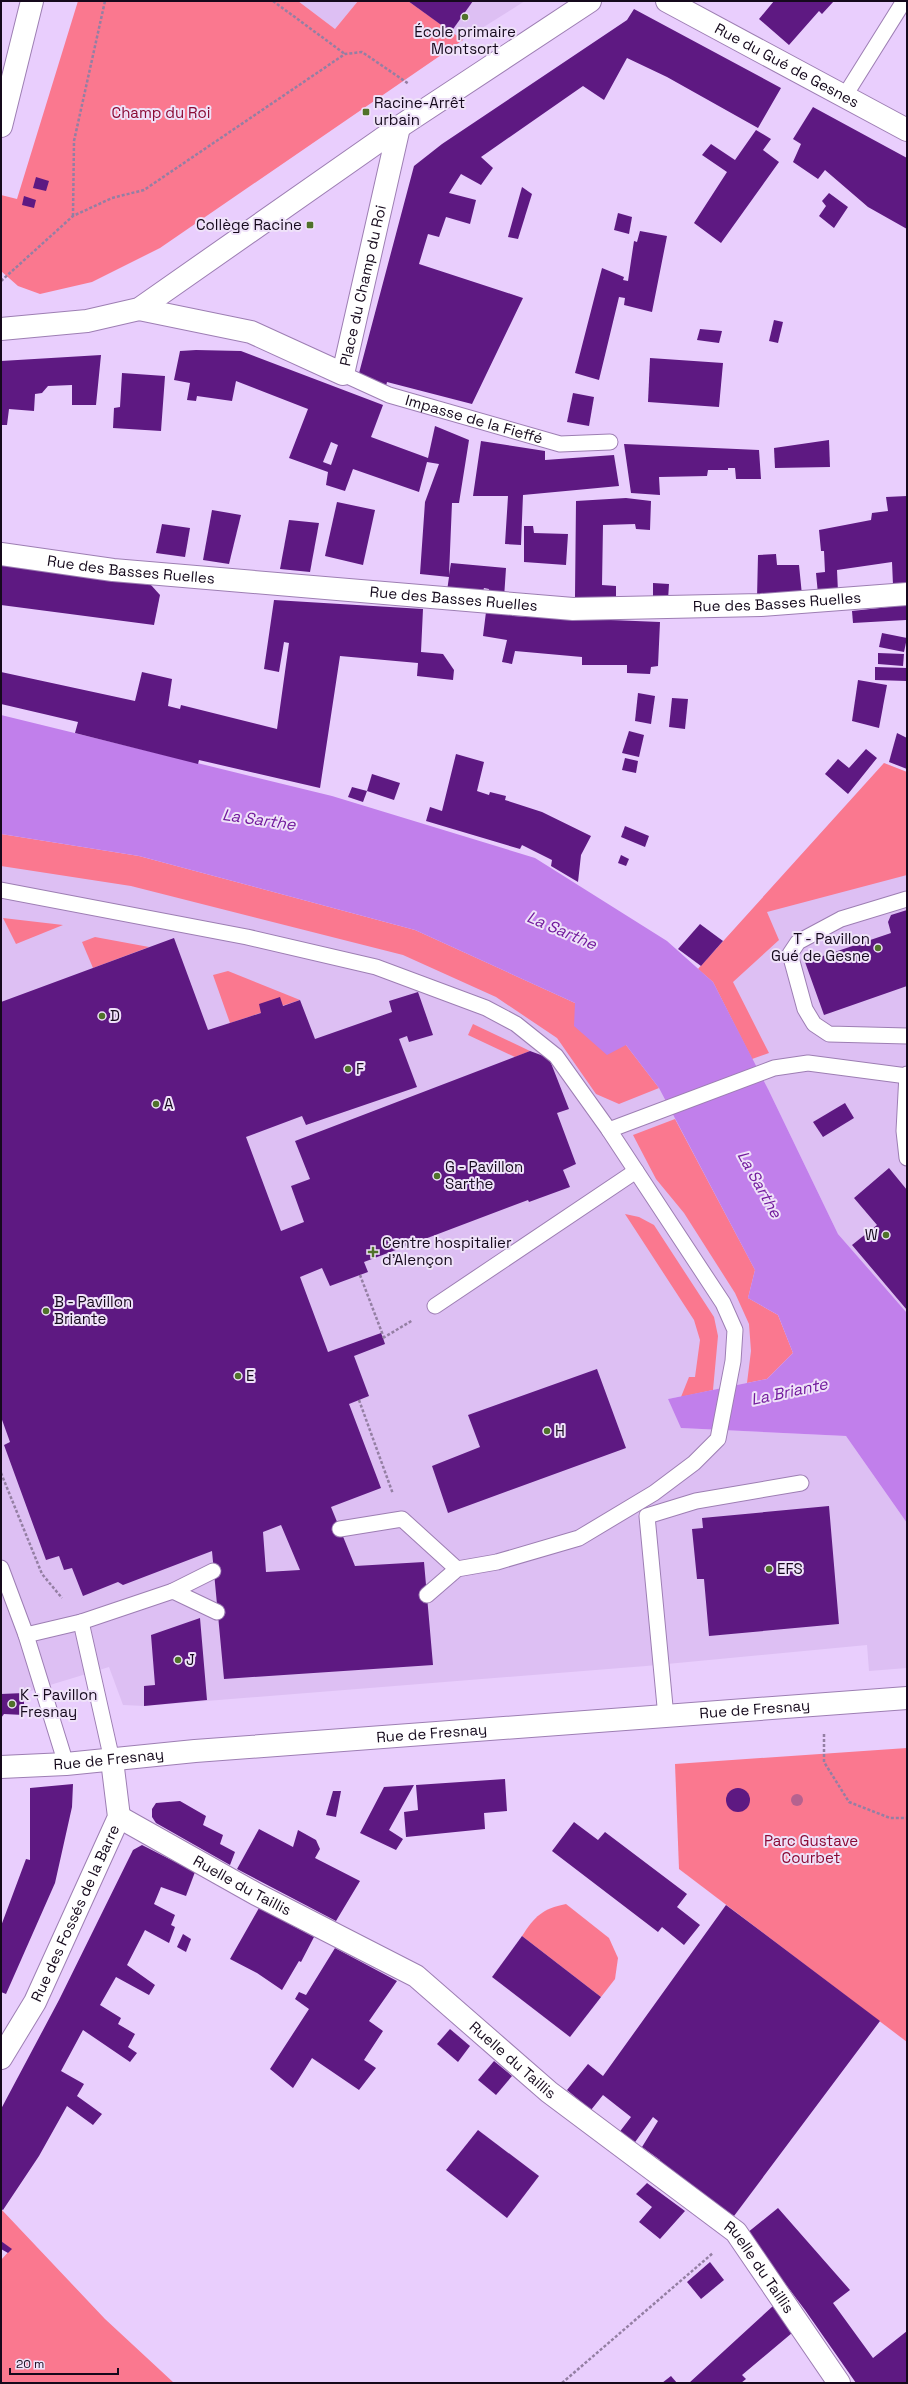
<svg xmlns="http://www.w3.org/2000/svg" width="908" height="2384" font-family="'Space Grotesk',sans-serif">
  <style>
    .built { fill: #ddbff3 }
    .green { fill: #fa788f }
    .water { fill: #c17feb }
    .building { fill: #5e1982; fill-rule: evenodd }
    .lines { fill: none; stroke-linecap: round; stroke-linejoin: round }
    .lane-casing { stroke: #9d7eb3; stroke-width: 17 }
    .street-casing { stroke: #9d7eb3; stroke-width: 24 }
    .secondary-casing { stroke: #9d7eb3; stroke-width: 24 }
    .path { stroke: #947fa3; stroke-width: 2.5; stroke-dasharray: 3 2; stroke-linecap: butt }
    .lane { stroke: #fff; stroke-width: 15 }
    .street { stroke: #fff; stroke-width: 22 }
    .secondary { stroke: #fff; stroke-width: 22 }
    .tree { fill: #b5628f }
    .poi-dot { fill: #50722a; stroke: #efe2f9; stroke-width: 1.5 }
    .labels { text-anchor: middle; stroke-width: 4; stroke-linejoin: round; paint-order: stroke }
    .poi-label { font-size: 15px; fill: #15091c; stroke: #efe2f9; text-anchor: start }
    .street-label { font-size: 15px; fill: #15091c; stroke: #efe2f9 }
    .park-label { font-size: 15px; fill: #8a0a35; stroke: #efe2f9 }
    .water-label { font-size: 16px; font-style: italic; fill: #721a9d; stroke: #efe2f9 }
  </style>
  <rect width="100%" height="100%" fill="#e9cefd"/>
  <g class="built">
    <polygon points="298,1 358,1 335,29"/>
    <polygon points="408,1 525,1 463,40"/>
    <polygon points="884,763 907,772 907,1313 838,1234 769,1091 755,1270 767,1379 668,1399 682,1428 846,1436 907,1523 907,1668 869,1671 867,1645 646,1666 144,1706 123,1705 109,1667 24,1693 24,1715 4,1714 1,1718 1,834 415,930 575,1003 713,982 698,969"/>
  </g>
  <g class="green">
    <polygon points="78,1 298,1 335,29 358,1 408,1 463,40 160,248 92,282 40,294 18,286 1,271 1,195 17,199"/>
    <polygon points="884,763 907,772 907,875 767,912 779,940 733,982 769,1053 752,1059 713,982 698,969"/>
    <polygon points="1,834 139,856 415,930 575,1003 626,1045 659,1088 619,1104 596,1094 557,1038 496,997 403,955 131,886 1,866"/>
    <polygon points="3,918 63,925 16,944"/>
    <polygon points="95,937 149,947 93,968 82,942"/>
    <polygon points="228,971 300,1000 230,1023 213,975"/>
    <polygon points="473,1024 530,1051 515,1057 468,1035"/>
    <polygon points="675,1119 755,1270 748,1298 778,1315 793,1353 767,1379 747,1383 751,1351 749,1324 735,1293 684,1213 656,1179 633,1135"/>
    <polygon points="625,1214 639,1217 654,1225 714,1317 718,1336 713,1390 681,1397 689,1377 695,1377 700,1340 694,1320"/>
    <polygon points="907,1748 907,2042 679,1869 675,1764"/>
    <path d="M566 1904 609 1938 618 1958 615 1979 601 1997 522 1936C535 1916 542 1909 566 1904Z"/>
    <polygon points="1,2209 105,2319 174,2383 1,2383 1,2260 11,2249 1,2241"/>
  </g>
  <polygon class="water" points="1,715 332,796 535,858 667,941 713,982 769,1091 838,1234 907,1313 907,1523 846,1436 681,1428 668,1399 767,1379 793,1353 778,1315 748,1298 755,1270 659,1088 626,1045 607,1055 574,1026 575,1003 415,930 139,856 1,834"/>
  <g class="building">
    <polygon points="408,1 473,1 451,32"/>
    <polygon points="774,1 834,1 822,14 819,11 789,45 759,19"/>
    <polygon points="634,9 781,88 758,128 667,77 627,58 604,100 583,86 481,157 493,168 481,185 461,174 449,193 476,200 470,224 446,217 439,237 428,234 419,264 523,298 472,404 387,382 386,386 358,377 414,166 442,144 627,20"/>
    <polygon points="813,107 907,158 907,229 868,207 825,170 818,179 793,162 801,144 793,139"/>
    <polygon points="756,130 771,139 763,150 779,162 721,243 694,223 727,172 702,155 711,144 735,160"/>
    <polygon points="36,177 49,181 46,191 33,188"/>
    <polygon points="522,187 532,194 518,239 508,237"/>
    <polygon points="829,193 848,207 834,228 819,216 826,206 822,201"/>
    <polygon points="24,196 36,200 34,208 22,205"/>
    <polygon points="618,213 632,217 629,234 614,230"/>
    <polygon points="640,231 667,236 652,312 624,305 625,298 619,297 599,380 575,373 602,268 624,277 623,280 628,281 634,241 637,242"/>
    <polygon points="774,320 783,322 778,343 769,341"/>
    <polygon points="700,329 722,331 719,343 697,340"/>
    <path d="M196 350 241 351 383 405 371 437 428 458 435 426 469 440 459 503H452L449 575 451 563 506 568 504 598 488 595 489 589 484 588 482 594 447 591 449 577 420 574 425 502 439 464 427 462 419 492 353 469 345 491 326 485 328 472 289 458 308 409 236 381 232 401 197 396 196 401 187 400 190 383 174 380 180 351ZM331 442 338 445 331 465 323 462Z"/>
    <polygon points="101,355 96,405 72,405 72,385 48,386 42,393 35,394 34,411 9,409 7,425 1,425 1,361"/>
    <polygon points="650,358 723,363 719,407 648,402"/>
    <polygon points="122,373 165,376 161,431 113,428 114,408 120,407"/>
    <polygon points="573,393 594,397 589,426 567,422"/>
    <polygon points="829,440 830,467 775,468 774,448"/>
    <polygon points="481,441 545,451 545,460 614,455 619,486 523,495 521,545 505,544 508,496 473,496"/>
    <polygon points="624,444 759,450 761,479 736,479 735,468 728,468 728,470 708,470 707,476 659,477 660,495 631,493"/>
    <polygon points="907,496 907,583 893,585 892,562 837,570 838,592 818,594 816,573 825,572 824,551 821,551 819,530 871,520 872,513 888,511 886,497"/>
    <polygon points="626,498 651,501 650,530 636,529 635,524 603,525 602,585 616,586 616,597 575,597 576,501"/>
    <polygon points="337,502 375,510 363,565 325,556"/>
    <polygon points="212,510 241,515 229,564 203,560"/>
    <polygon points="289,520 319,523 310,572 280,569"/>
    <polygon points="162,524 190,528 185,557 156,553"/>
    <polygon points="524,526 533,526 534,533 568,534 566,565 524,562"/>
    <polygon points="776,554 777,565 799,565 802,595 757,598 758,555"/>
    <polygon points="1,565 151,585 160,595 154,625 1,605"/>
    <polygon points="653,583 669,584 668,600 653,599"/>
    <polygon points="274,600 423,609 421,652 443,654 454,670 453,680 417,676 418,663 340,656 320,788 199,760 198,764 75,733 78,722 1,704 1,672 135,701 142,672 172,679 168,706 180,709 181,705 277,729 289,643 284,642 279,672 264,669"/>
    <polygon points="907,605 906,620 853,623 852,611"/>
    <polygon points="486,612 512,613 512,616 660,622 658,666 651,667 650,674 627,673 627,665 582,665 582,657 515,651 512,664 502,662 507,640 483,636"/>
    <polygon points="882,633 907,638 904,652 879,647"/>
    <polygon points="878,653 904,654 903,666 878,664"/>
    <polygon points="875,667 907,668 907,681 875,680"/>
    <polygon points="858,680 887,685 879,728 852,721"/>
    <polygon points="638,693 655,696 651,724 635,721"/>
    <polygon points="672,698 688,699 685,729 669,727"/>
    <polygon points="629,731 644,735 639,757 622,753"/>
    <polygon points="897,733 907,738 907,769 889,762"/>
    <polygon points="866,749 877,758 848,794 825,774 838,759 849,768"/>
    <polygon points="456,754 484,762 477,791 489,795 490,792 506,796 505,800 542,812 591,836 581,855 578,882 551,866 552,860 522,845 520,849 426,821 430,807 442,811"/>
    <polygon points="625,758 638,761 636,773 622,770"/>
    <polygon points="372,774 400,783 394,800 367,791"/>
    <polygon points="352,787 367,791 363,802 348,797"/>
    <polygon points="625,826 649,836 645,847 621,837"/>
    <polygon points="621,855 629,859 626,866 618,863"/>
    <polygon points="907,910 907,986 824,1015 805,962 891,933 888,922 891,915"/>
    <polygon points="700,924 723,941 701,966 678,949"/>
    <path d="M174 938 208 1030 261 1013 259 1004 280 997 283 1006 300 1000 315 1039 392 1012 389 1001 418 992 433 1035 409 1042 407 1036 399 1039 417 1087 306 1125 302 1116 246 1137 281 1231 304 1222 291 1186 310 1179 295 1141 530 1051 549 1058 569 1109 557 1113 576 1164 563 1170 570 1187 529 1202 528 1200 364 1262 368 1272 330 1286 322 1268 300 1277 328 1352 381 1333 383 1338 385 1344 354 1356 369 1396 349 1404 381 1488 331 1507 355 1566 424 1562 433 1665 224 1679 212 1551 123 1585 118 1582 83 1596 72 1568 64 1570 59 1556 46 1560 4 1445 10 1442 1 1417V1002ZM281 1525 300 1570 266 1572 263 1532Z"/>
    <polygon points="845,1103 854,1118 823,1137 813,1122"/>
    <polygon points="889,1168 907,1190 907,1310 852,1245 877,1225 854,1198"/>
    <polygon points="597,1369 626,1448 448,1513 432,1466 480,1447 468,1415"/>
    <polygon points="829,1506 839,1624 709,1636 704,1579 697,1579 692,1529 703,1528 702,1518"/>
    <polygon points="200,1618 207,1700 144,1706 144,1686 155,1685 151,1635"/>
    <polygon points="24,1693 24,1715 4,1714 1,1718 1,1694"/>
    <polygon points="505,1779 507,1811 484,1813 485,1829 406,1837 404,1812 418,1810 416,1785"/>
    <polygon points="73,1784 72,1807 55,1883 6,1994 1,1992 1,1926 26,1859 30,1860 30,1788"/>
    <polygon points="414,1785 389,1830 403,1839 396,1850 360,1833 384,1787"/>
    <circle cx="738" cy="1800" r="12"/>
    <polygon points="333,1791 341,1791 336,1817 326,1815"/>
    <polygon points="180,1801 206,1816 203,1825 223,1835 220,1844 235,1852 230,1865 156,1823 152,1817 152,1809 156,1803"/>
    <polygon points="574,1822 598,1840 605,1832 687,1894 677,1907 700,1925 684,1945 662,1927 658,1932 552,1851"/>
    <polygon points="259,1829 293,1847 298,1830 316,1840 320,1849 315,1858 360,1881 336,1921 237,1869"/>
    <polygon points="142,1845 195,1872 186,1896 161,1887 154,1904 175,1915 171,1925 175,1927 169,1943 145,1930 127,1965 155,1985 149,1995 116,1977 100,2005 121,2018 118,2024 135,2034 128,2047 137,2053 130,2062 83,2030 61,2071 84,2084 77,2096 102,2114 93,2125 67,2106 39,2156 3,2210 1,2209 1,2109 59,2000 133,1850"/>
    <polygon points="726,1905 880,2021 734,2216 658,2163 660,2160 642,2147 658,2121 653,2117 633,2145 618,2134 631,2117 603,2095 591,2110 567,2090 588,2064 603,2076"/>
    <polygon points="259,1908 314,1937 301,1962 299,1961 282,1990 257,1973 230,1959"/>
    <polygon points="183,1934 191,1939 186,1952 177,1947"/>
    <polygon points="522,1936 601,1997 570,2037 492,1977"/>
    <polygon points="335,1948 397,1981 369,2021 383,2031 364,2060 376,2068 359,2090 312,2058 293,2088 270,2069 309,2009 295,1999 299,1992 306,1995"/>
    <polygon points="450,2029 470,2046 458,2062 437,2044"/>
    <polygon points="494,2061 512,2076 496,2095 478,2080"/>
    <polygon points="478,2130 539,2176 507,2218 446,2170"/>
    <polygon points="647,2183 685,2211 660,2239 639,2222 652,2207 636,2194"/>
    <polygon points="778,2208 850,2290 833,2303 873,2358 907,2331 907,2383 856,2383 805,2310 747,2233"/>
    <polygon points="1,2241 12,2249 8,2253 1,2249"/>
    <polygon points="710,2262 724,2280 701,2299 687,2282"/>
    <polygon points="773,2306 792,2333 742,2375 746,2379 741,2383 689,2383"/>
    <polygon points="671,2376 677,2383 662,2383"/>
  </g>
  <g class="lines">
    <g class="lane-casing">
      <g id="lane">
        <polyline points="844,97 904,1"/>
        <path id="s1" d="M343 374 389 395 560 444 610 442"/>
        <polyline points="1,890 247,937 376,967 486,1008 516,1024 556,1056 609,1130 723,1303 735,1330 733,1361 718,1439 694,1463 654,1493 579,1538 497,1562 457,1569 427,1595"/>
        <polyline points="907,899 841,919 798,942 790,954 805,1009 814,1024 829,1034 907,1036"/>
        <polyline points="907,1074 904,1131 907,1158"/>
        <polyline points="609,1130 774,1068 808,1063 907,1076"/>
        <polyline points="435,1306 636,1171"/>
        <polyline points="340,1529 402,1519 457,1569"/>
        <polyline points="1,1568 26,1635 66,1764"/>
        <polyline points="173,1591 213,1571"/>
        <polyline points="81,1622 112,1760"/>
        <polyline points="26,1635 81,1622 173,1591 217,1612"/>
        <polyline points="666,1717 647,1516 696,1501 801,1483"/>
      </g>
    </g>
    <g class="street-casing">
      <g id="street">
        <polyline points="1,126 32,1"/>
        <path id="s2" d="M139 309 251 332 343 374 399 127"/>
        <path id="s3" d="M1 554 113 570 573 609 761 605 907 594"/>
        <path id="s4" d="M119 1817 256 1894 416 1976 549 2092 736 2232 839 2383"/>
        <path id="s5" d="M1 2058 35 2002 119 1817 112 1760"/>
      </g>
    </g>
    <g class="secondary-casing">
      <g id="secondary">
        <path id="s6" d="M667 1 907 130"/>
        <polyline points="1,329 87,321 139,309 399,127 590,1"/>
        <path id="s7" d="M1 1767 66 1764 195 1751 907 1698"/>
      </g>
    </g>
    <g class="path">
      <polyline points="273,1 345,54"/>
      <polyline points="73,216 74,141 105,1"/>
      <polyline points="1,281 73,216 112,198 144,190 345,54 362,52 409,84"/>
      <polyline points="360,1275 384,1338"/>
      <polyline points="383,1338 413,1320"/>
      <polyline points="359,1400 393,1494"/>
      <polyline points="1,1473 42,1574 62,1598"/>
      <polyline points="824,1734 824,1762 849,1802 890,1818 907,1818"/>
      <polyline points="562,2383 713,2253"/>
    </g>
    <use href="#lane" class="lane"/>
    <use href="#street" class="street"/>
    <use href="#secondary" class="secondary"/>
  </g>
  <circle class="tree" cx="797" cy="1800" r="6"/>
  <g class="poi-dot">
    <circle cx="465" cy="17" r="4"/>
    <rect x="362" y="108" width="8" height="8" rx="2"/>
    <rect x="306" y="221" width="8" height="8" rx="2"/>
    <circle cx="878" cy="948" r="4"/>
    <circle cx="102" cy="1016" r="4"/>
    <circle cx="348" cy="1069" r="4"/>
    <circle cx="156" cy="1104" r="4"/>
    <circle cx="437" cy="1176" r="4"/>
    <circle cx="886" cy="1235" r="4"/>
    <path d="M371 1246h4v4h4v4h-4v4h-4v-4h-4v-4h4z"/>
    <circle cx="46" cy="1311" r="4"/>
    <circle cx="238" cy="1376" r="4"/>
    <circle cx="547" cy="1431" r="4"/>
    <circle cx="769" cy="1569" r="4"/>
    <circle cx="178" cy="1660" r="4"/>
    <circle cx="12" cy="1704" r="4"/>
  </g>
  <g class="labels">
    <g class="poi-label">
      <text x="465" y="37" text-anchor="middle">École primaire<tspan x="465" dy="17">Montsort</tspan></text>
      <text x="374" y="108">Racine-Arrêt<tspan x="374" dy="17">urbain</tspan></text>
      <text x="302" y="230" text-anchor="end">Collège Racine</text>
      <text x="870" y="944" text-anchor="end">T - Pavillon<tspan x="870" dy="17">Gué de Gesne</tspan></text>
      <text x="110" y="1021">D</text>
      <text x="356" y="1074">F</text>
      <text x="164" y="1109">A</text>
      <text x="445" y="1172">G - Pavillon<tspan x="445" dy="17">Sarthe</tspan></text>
      <text x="878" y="1240" text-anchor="end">W</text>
      <text x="382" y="1248">Centre hospitalier<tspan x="382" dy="17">d'Alençon</tspan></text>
      <text x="54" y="1307">B - Pavillon<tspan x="54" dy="17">Briante</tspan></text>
      <text x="246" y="1381">E</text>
      <text x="555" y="1436">H</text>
      <text x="777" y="1574">EFS</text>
      <text x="186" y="1665">J</text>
      <text x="20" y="1700">K - Pavillon<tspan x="20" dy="17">Fresnay</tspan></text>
    </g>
    <g class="street-label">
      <text dy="5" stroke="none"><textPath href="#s6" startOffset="136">Rue du Gué de Gesnes</textPath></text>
      <text dy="5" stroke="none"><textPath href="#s2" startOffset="306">Place du Champ du Roi</textPath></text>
      <text dy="5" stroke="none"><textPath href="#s1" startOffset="139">Impasse de la Fieffé</textPath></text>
      <text dy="5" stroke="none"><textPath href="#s3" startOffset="131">Rue des Basses Ruelles</textPath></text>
      <text dy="5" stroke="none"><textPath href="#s3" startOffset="455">Rue des Basses Ruelles</textPath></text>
      <text dy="5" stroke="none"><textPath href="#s3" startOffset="779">Rue des Basses Ruelles</textPath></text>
      <text dy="5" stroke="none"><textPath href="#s7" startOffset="756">Rue de Fresnay</textPath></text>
      <text dy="5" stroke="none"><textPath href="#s7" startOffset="432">Rue de Fresnay</textPath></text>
      <text dy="5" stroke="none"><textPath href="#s7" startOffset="108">Rue de Fresnay</textPath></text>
      <text dy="5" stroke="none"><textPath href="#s4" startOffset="141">Ruelle du Taillis</textPath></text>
      <text dy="5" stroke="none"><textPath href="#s5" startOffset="163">Rue des Fossés de la Barre</textPath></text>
      <text dy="5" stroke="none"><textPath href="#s4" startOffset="465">Ruelle du Taillis</textPath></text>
      <text dy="5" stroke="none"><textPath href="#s4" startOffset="789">Ruelle du Taillis</textPath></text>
    </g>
    <g class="park-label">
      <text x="161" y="118">Champ du Roi</text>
      <text x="811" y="1846">Parc Gustave<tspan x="811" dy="17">Courbet</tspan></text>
    </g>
    <g class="water-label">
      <text transform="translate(259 819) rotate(8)" y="6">La Sarthe</text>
      <text transform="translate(562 930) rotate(23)" y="6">La Sarthe</text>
      <text transform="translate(760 1184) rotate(61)" y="6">La Sarthe</text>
      <text transform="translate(789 1391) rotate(-12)" y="6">La Briante</text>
    </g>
  </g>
  <rect width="908" height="2384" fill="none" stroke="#15091c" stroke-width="4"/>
  <path d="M10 2368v6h108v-6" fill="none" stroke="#15091c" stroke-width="2"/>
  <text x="16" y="2368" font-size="12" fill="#15091c" stroke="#efe2f9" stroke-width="3" paint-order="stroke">20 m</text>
</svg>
